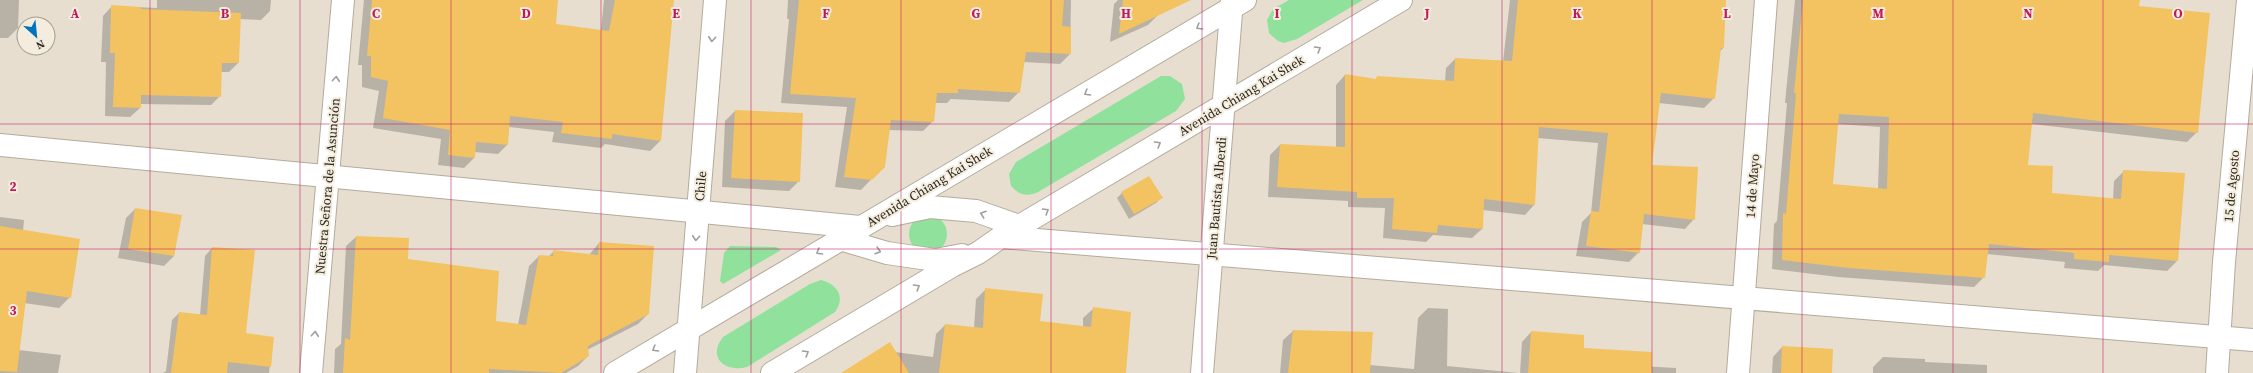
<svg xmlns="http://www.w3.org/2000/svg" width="2253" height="373" font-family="'Source Serif 4',serif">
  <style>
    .green { fill: #8fe19c }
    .shadow { fill: #0003; fill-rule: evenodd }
    .building { fill: #f3c361; fill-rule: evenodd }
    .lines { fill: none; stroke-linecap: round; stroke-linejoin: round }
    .minor-casing { stroke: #b3ab9c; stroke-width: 24 }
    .minor { stroke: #fff; stroke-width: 22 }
    .oneway { stroke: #9f9e9b }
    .grid { fill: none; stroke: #c2185b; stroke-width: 1; stroke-opacity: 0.55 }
    .labels { text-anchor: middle; stroke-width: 4; stroke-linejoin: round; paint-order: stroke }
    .street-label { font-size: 13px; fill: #2a2721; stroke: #f4ecdc }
    .grid-label { font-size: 13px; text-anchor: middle; font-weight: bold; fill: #c2185b; stroke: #f4ecdc; stroke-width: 4; stroke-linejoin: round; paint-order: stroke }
  </style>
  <rect width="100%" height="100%" fill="#e7decf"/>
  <g class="green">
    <polygon points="1289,0 1363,0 1297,39 1284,43 1278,41 1269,33 1267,20 1273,9"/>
    <path d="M1161 76H1170L1182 84 1185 99 1176 111 1038 192C1027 197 1019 195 1011 186L1009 174 1016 162Z"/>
    <circle cx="928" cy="234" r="19"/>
    <polygon points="730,246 776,247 781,250 723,284 720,281 724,253"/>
    <path d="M821 280C837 284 846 297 835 312L747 367C724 373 707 357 723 337L810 284Z"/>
  </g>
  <g class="shadow">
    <polygon points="0,0 19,0 18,28 8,38 0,38"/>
    <polygon points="157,0 271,0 270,11 261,20 240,19 238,63 229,72 221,72 220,96 211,105 140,104 140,108 130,117 105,116 106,62 101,62 103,16 112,6 157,8"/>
    <polygon points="364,0 557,0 555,25 601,31 604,0 672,0 660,141 650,151 605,144 601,148 552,142 554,132 509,127 507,145 498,154 474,152 474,158 464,168 438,165 441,139 373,128 379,91 362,87 362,65 358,65"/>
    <polygon points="788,0 1071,0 1070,54 1060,64 1023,62 1019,92 1009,102 951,99 947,103 935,103 933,121 923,131 889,130 884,166 861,190 835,187 847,107 781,103 789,19 787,19"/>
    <polygon points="1118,0 1159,0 1158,15 1148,25 1110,42 1114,4"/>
    <polygon points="1510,0 1725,0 1723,48 1720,51 1714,98 1704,108 1659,103 1651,166 1694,219 1685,229 1642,224 1639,252 1629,262 1576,256 1582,222 1591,213 1598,143 1537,138 1534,205 1525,215 1483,210 1482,229 1472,238 1433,235 1426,242 1383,238 1385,208 1348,207 1348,201 1268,197 1270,155 1280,145 1336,148 1336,85 1345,75 1375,80 1378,77 1445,82 1446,68 1455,59 1503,62"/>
    <path d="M1795 0H2139L2138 6 2197 132 2187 142 2031 124 2027 166 2051 194 2113 199 2114 181 2124 171 2177 261 2167 271 2104 265 2098 271 2064 268 2065 262 1987 254 1984 277 1974 287 1838 277 1772 269 1774 224 1777 221 1787 103H1785ZM1837 124 1880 127 1878 189 1831 185Z"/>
    <polygon points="735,111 799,181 789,191 722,187 725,121"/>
    <polygon points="1122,193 1161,198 1156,203 1129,219 1117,198"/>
    <polygon points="135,209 180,216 174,256 164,266 118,258 126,218"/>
    <polygon points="0,217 24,220 23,231 70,297 59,308 24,303 19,350 61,355 58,373 0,373"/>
    <polygon points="356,237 407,260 495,322 518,325 529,266 539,256 548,257 554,251 589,255 599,243 648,314 638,324 587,350 588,356 578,366 566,373 334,373 335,349 341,344 346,246"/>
    <polygon points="212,248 245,334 273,338 269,373 163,373 166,371 172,320 179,313 200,315 205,256"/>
    <polygon points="986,289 1039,322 1083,327 1083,318 1093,309 1125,373 850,373 895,352 933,357 936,334 945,325 974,328 976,299"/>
    <polygon points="1428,308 1448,309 1447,366 1519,373 1280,373 1283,340 1293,331 1370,365 1414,369 1418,318"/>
    <polygon points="1531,332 1625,365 1676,368 1676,373 1520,373 1522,342"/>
    <polygon points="1782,347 1831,373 1772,373 1773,357"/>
    <polygon points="1883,357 1925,359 1925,362 1987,365 1987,373 1873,373 1873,367"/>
  </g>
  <g class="building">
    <polygon points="372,0 558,0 556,24 609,31 615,0 674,0 661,141 612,134 612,139 561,133 563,122 510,116 508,145 476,142 475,158 448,155 450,130 383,118 388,81 371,77 371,56 367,56"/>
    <polygon points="799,0 1064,0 1062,26 1071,27 1071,54 1026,52 1020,93 958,89 958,93 937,93 934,122 891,120 885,167 872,180 844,177 856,98 790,94"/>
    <polygon points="1123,0 1191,0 1119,34"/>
    <polygon points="1518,0 1726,0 1724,48 1721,48 1715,99 1661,93 1652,165 1698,167 1695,220 1644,214 1640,253 1586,246 1591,211 1599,212 1608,133 1539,127 1535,205 1484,199 1483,229 1438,225 1437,233 1392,229 1394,198 1357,198 1357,192 1277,187 1280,144 1345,147 1345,74 1376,79 1377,76 1454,81 1455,58 1512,61"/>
    <path d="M1803 0H2140L2139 6 2210 13 2198 133 2033 113 2028 165 2053 166 2052 193 2121 199 2123 170 2185 173 2178 261 2109 255V262L2074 259V253L1989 244 1985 278 1849 268 1782 260 1783 213 1786 214 1796 93H1794ZM1839 114 1889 117 1887 189 1833 184Z"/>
    <polygon points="111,5 141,7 141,9 241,13 239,63 222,63 221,97 141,95 141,108 113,107 115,53 110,53"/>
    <polygon points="735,110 803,113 800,182 731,178"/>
    <polygon points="1149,176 1163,198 1134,214 1121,192"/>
    <polygon points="135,208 182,215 174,256 128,249"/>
    <polygon points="0,226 80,239 71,298 27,291 17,372 0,371"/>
    <polygon points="356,236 409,238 408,259 499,271 496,321 526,325 539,255 553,256 553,250 598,255 599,242 654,246 649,314 588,346 589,356 561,373 489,369 489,373 343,373 345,338 350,340"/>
    <polygon points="212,247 255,250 246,333 274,337 271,367 228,362 227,373 171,373 179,312 207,315"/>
    <polygon points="985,288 1043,294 1040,321 1091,327 1093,307 1131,312 1126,373 939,373 945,324 983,328"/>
    <polygon points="1293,330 1373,332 1370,373 1288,373"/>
    <polygon points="1531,331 1584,335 1584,348 1652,352 1652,373 1528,373"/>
    <polygon points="890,342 909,373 841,373"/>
    <polygon points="1782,346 1833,349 1832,373 1781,373"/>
  </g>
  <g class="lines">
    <g class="minor-casing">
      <g id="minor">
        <polyline points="0,145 860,227"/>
        <polyline points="892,215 930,207 976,211 1019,226"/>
        <polyline points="1001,237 2253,340"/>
        <polyline points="840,239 887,253 935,260 962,255"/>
        <polyline points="311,373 343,0"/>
        <polyline points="615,373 1245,0"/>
        <polyline points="685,373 715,0"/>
        <polyline points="772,373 952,266 978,253 1001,237 1401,0"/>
        <polyline points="1202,373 1232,0"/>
        <polyline points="1738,373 1766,0"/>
        <polyline points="2217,373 2224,262 2248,0"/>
      </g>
    </g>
    <use href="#minor" class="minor"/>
  </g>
  <defs><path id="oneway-chevron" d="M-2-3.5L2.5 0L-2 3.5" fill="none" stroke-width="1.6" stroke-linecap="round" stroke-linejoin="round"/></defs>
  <g class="oneway">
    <use href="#oneway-chevron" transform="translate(1199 27) rotate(149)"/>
    <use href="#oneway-chevron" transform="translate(712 39) rotate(95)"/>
    <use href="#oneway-chevron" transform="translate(1318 49) rotate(-31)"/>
    <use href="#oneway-chevron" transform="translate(336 79) rotate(-85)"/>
    <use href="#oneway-chevron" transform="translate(1087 93) rotate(149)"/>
    <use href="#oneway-chevron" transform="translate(1158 144) rotate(-31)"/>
    <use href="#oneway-chevron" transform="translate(1046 211) rotate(-31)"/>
    <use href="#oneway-chevron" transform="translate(983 214) rotate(-161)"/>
    <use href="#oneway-chevron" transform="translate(696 238) rotate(95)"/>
    <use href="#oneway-chevron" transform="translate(878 251) rotate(17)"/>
    <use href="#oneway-chevron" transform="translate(819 252) rotate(149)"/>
    <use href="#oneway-chevron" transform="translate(917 287) rotate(-31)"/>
    <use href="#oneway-chevron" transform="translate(315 334) rotate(-85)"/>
    <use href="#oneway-chevron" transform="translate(655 349) rotate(149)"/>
    <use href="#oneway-chevron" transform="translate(806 353) rotate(-31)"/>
  </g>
  <path class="grid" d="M150 0V373M300 0V373M451 0V373M601 0V373M751 0V373M901 0V373M1051 0V373M1202 0V373M1352 0V373M1502 0V373M1652 0V373M1802 0V373M1953 0V373M2103 0V373M0 124H2253M0 249H2253"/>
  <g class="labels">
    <g class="street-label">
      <text transform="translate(1241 95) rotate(-31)" y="5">Avenida Chiang Kai Shek</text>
      <text transform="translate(327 186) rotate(-85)" y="5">Nuestra Señora de la Asunción</text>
      <text transform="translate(700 186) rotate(-85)" y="5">Chile</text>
      <text transform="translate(929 186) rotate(-31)" y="5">Avenida Chiang Kai Shek</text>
      <text transform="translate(1752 186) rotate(-86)" y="5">14 de Mayo</text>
      <text transform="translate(2231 186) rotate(-85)" y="5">15 de Agosto</text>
      <text transform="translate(1216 198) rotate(-85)" y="5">Juan Bautista Alberdi</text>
    </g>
  </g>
  <g class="grid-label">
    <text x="75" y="18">A</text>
    <text x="225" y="18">B</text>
    <text x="376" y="18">C</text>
    <text x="526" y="18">D</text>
    <text x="676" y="18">E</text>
    <text x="826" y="18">F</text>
    <text x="976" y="18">G</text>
    <text x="1126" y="18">H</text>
    <text x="1277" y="18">I</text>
    <text x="1427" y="18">J</text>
    <text x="1577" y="18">K</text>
    <text x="1727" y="18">L</text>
    <text x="1878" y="18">M</text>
    <text x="2028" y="18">N</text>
    <text x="2178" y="18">O</text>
    <text x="13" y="191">2</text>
    <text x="13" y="315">3</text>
  </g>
  <g transform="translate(36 36) rotate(153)"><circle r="19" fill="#f4ecdc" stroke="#a39d91"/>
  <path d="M0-3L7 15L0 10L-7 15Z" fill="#0074be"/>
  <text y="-6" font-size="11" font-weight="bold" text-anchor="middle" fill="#2a2721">N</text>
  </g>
</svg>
